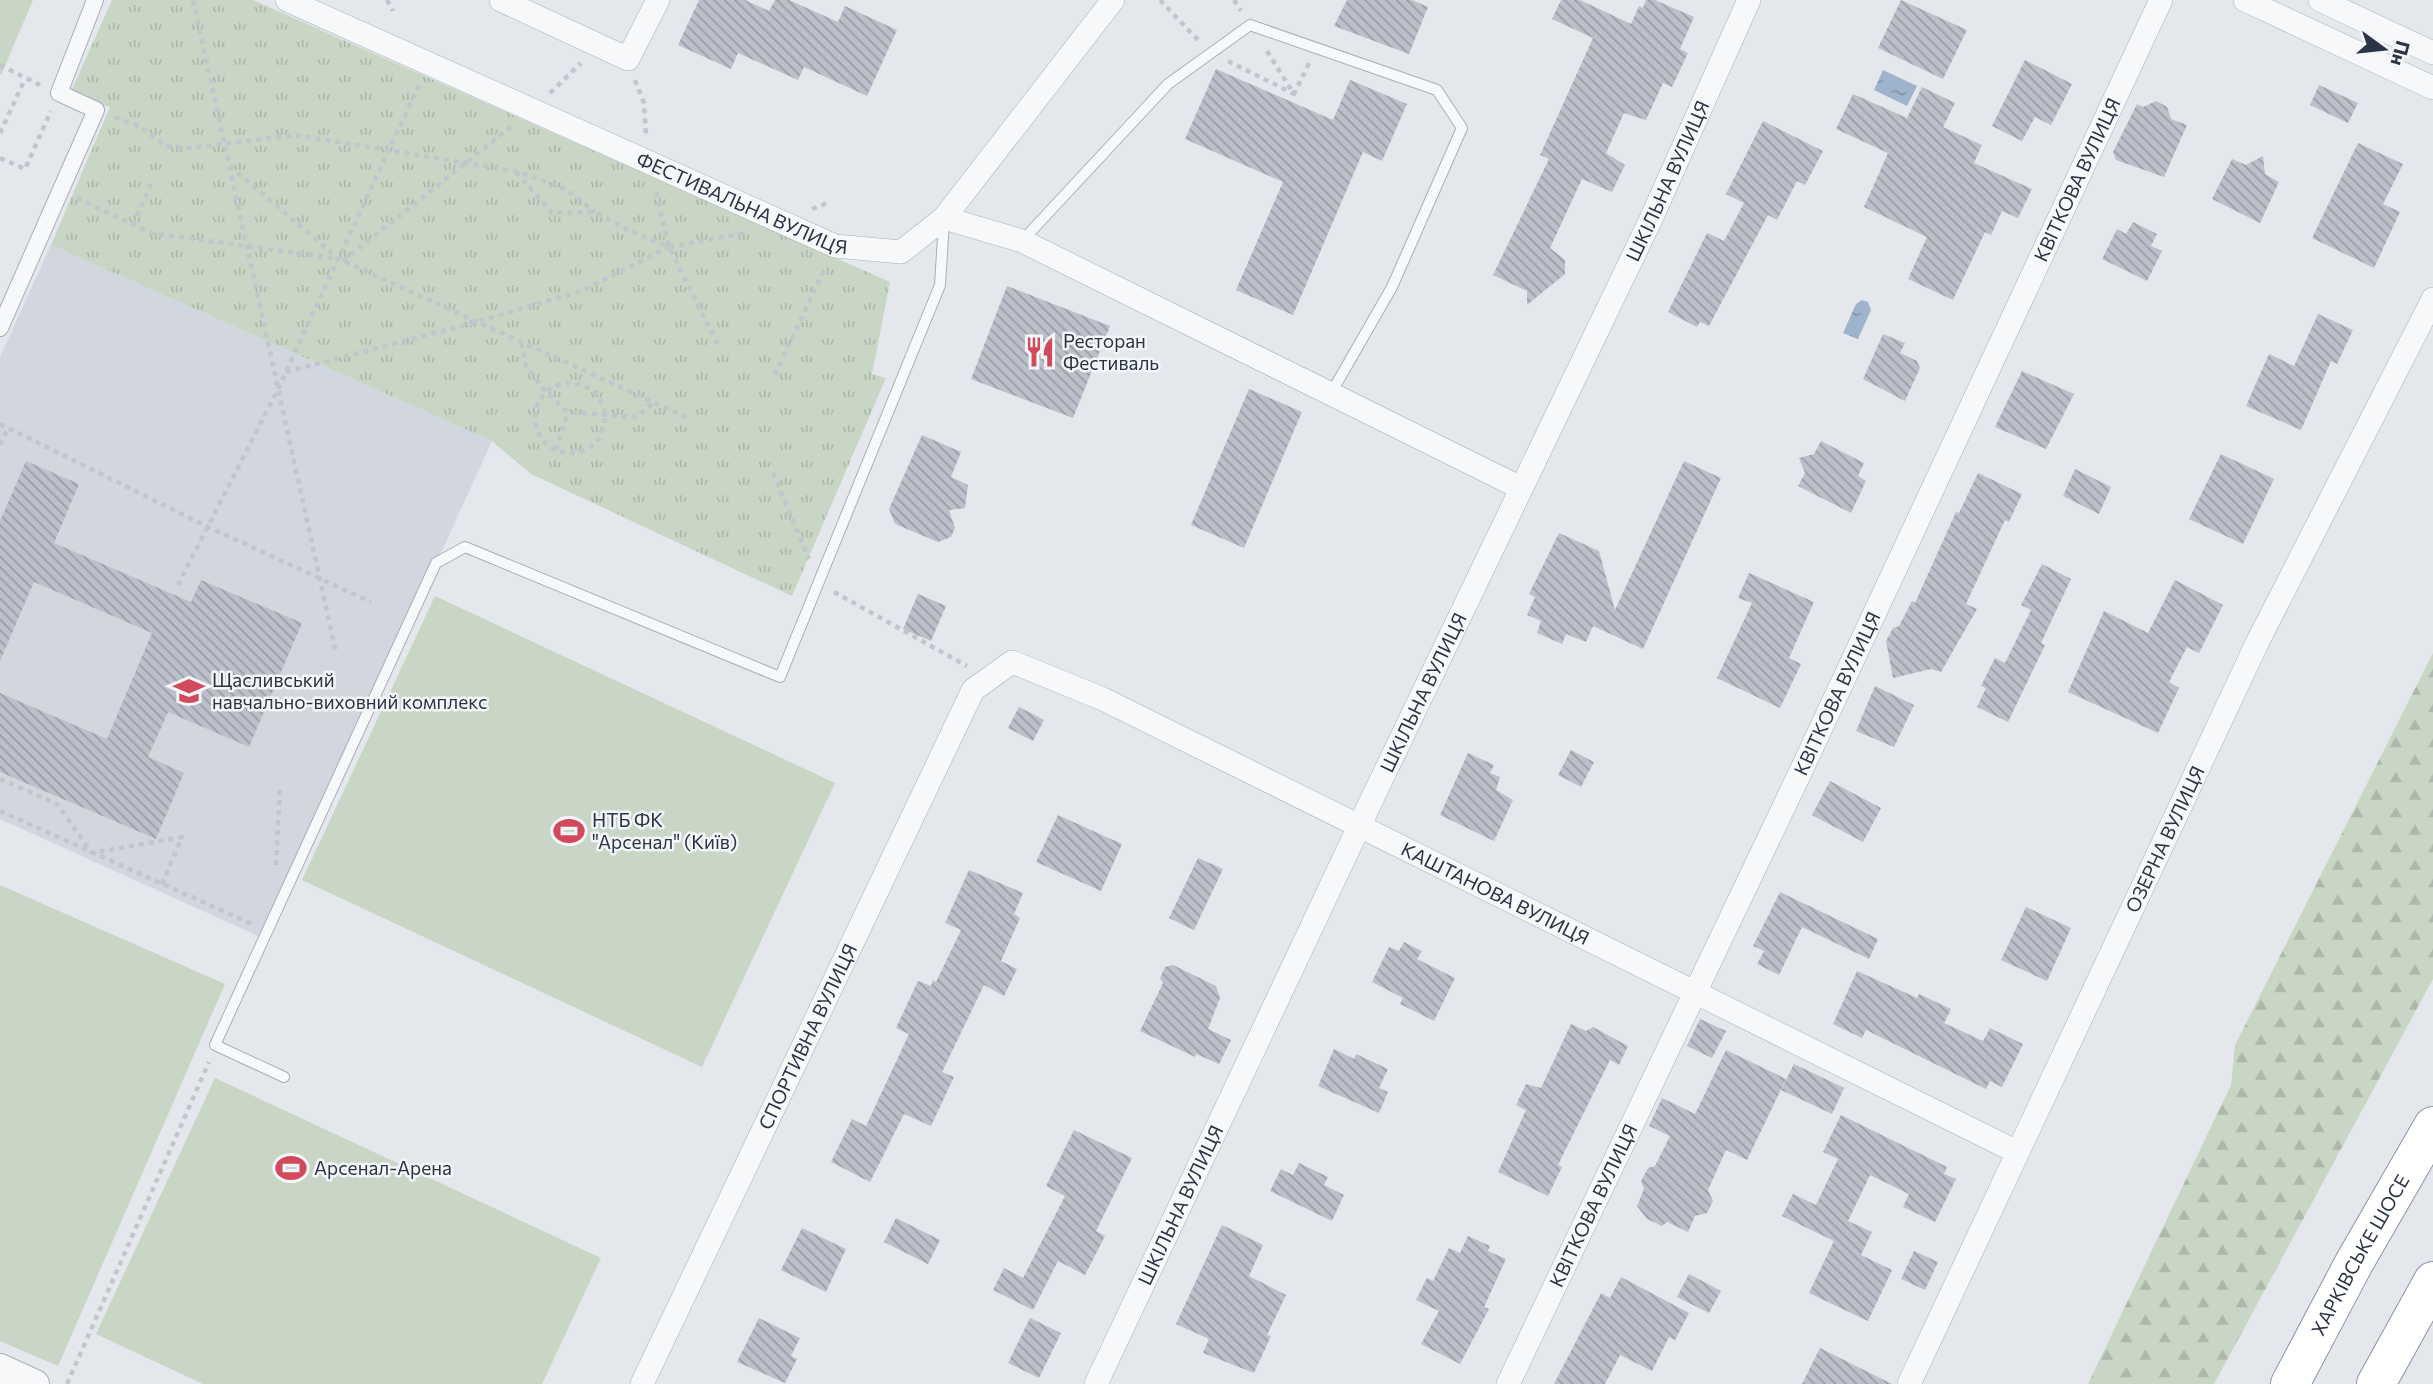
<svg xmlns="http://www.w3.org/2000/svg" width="2433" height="1384" font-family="Commissioner,sans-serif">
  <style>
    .built { fill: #d2d6de }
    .grass { fill: #c9d6c5 }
    .forest { fill: url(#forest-firs) }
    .park { fill: url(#park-tufts) }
    .water { fill: url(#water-ripples) }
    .building { fill: url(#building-back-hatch) }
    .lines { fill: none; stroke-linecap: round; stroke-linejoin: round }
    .service-casing { stroke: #a9aeb7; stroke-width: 12 }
    .pedestrian-casing { stroke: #a9aeb7; stroke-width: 18 }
    .minor-casing { stroke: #a9aeb7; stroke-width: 24 }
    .tertiary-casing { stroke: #a9aeb7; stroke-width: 30 }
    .motorway-casing { stroke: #8b94a3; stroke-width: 40 }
    .path { stroke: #c2c5cb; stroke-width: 4.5; stroke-dasharray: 5 5; stroke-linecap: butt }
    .service { stroke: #f7f8fa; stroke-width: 10 }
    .pedestrian { stroke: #f7f8fa; stroke-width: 16 }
    .minor { stroke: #f7f8fa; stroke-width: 23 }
    .tertiary { stroke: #f7f8fa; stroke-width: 28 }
    .motorway { stroke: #fff; stroke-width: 38 }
    .labels { text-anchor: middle; stroke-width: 5; stroke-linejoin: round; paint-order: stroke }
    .street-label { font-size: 19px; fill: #2b3445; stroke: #f4f6f9 }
    .poi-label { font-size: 19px; fill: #2b3445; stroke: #f4f6f9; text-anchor: start }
  </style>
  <defs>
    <pattern id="forest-firs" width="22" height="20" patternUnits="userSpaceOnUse" patternTransform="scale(1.75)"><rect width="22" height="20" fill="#c9d6c5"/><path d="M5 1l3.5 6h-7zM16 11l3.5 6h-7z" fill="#adb8ab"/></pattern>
    <pattern id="park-tufts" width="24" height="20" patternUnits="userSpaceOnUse" patternTransform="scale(1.75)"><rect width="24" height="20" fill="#c9d6c5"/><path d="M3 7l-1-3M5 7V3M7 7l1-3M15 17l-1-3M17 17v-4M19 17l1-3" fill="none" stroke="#adb8ab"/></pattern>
    <pattern id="water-ripples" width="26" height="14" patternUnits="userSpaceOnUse" patternTransform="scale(1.75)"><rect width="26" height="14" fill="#9fb4cc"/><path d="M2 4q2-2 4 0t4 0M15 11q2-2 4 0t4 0" fill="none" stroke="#8293a7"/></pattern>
    <pattern id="building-back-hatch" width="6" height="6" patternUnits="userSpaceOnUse" patternTransform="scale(1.75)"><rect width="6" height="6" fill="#bbc0ca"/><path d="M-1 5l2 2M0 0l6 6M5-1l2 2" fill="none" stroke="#989da6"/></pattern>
  </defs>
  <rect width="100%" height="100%" fill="#e4e7ec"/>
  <polygon class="built" points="51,245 492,441 265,939 0,819 0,357"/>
  <g class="grass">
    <polygon points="0,0 33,0 1,75 0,74"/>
    <polygon points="435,596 835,783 702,1067 302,880"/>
    <polygon points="0,885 225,984 58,1366 0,1341"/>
    <polygon points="215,1078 601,1258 542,1384 203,1384 96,1334"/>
  </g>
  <polygon class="forest" points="2433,653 2433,979 2214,1384 2088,1384 2231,1085 2235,1045"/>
  <polygon class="park" points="112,0 253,0 890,282 872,374 886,378 792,596 531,474 492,441 51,245 110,107 70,94"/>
  <g class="water">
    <polygon points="1883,70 1917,86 1907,106 1874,90"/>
    <polygon points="1862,300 1868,302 1871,310 1858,339 1843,333 1856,304"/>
  </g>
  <g class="building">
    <polygon points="699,0 745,0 769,11 775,0 789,0 838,22 845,6 897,30 867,96 804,67 798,80 738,53 731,69 678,45"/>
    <polygon points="1347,0 1412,0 1428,7 1409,54 1334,26"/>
    <polygon points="1561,0 1580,0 1631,24 1639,6 1643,8 1646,0 1655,0 1694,17 1680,49 1688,53 1672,87 1663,83 1646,120 1624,113 1606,153 1625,165 1612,192 1582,179 1550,248 1565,260 1565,274 1527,305 1527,291 1493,275 1549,159 1540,155 1593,38 1552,19"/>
    <polygon points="1901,0 1967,30 1943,79 1878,48"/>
    <polygon points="2025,60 2072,84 2051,125 2035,117 2022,141 1992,126"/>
    <polygon points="1216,69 1333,120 1350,80 1407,104 1382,161 1363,152 1293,315 1236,290 1283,182 1185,139"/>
    <polygon points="2319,85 2358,103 2348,123 2310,105"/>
    <polygon points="1922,87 1955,103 1943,127 1982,145 1974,163 2032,189 2018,218 2002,211 1991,235 1985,232 1953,300 1908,279 1927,237 1864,207 1888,153 1836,129 1853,94 1907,118"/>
    <polygon points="2156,101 2167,107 2171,119 2187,125 2164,177 2116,160 2113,152 2137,104 2143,107"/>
    <polygon points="1763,121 1823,151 1805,185 1797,181 1777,220 1768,215 1709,326 1700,322 1697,327 1668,312 1707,233 1724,241 1744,203 1726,194"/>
    <polygon points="2358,143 2403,164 2383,204 2400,212 2374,268 2312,238"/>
    <polygon points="2263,156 2265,174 2279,182 2260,223 2212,199 2232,159 2246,165"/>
    <polygon points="2133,222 2157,234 2151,246 2162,251 2147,281 2102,259 2117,229 2126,234"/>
    <polygon points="1007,286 1110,326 1073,418 971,379"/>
    <polygon points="2318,314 2353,330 2337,364 2331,361 2301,430 2246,406 2269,354 2294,366"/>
    <polygon points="1883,334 1905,343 1900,353 1917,361 1920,368 1905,401 1863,379"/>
    <polygon points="2022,371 2074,394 2046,449 1995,427"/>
    <polygon points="1249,389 1302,412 1244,548 1191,525"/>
    <polygon points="922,435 961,452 951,477 968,485 965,508 949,510 955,528 951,537 938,542 895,524 889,509"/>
    <polygon points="1821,441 1864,463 1858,476 1866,481 1851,513 1798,486 1805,473 1799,458 1814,454"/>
    <polygon points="2221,454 2274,479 2243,544 2189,519"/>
    <polygon points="26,461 79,484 54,543 191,602 201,580 302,623 249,747 168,712 148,757 184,773 156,839 0,772 0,693 107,739 152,633 34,582 0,661 0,521"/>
    <polygon points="1684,461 1721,478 1643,649 1593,626 1586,642 1566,634 1562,644 1537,633 1541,621 1527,615 1535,597 1529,594 1559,533 1599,551 1615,610"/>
    <polygon points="2075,469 2111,487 2099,514 2063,496"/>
    <polygon points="1978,473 2022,494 2009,522 2005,520 1966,604 1977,609 1941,672 1931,669 1893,678 1886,641 1893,628 1899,626 1912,601 1915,603 1956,512 1959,513"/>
    <polygon points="2042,564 2071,579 2041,643 2045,645 2008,722 1977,707 1986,688 1981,686 1995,658 2005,663 2031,610 2021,605"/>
    <polygon points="1749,573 1814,602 1789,658 1801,664 1780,708 1717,678 1752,603 1738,598"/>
    <polygon points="2175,580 2223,605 2199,653 2187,647 2169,682 2179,688 2158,733 2068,692 2104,611 2148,633"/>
    <polygon points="918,594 946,606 931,641 903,629"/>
    <polygon points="1875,686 1914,705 1894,747 1856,731"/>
    <polygon points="1019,707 1044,720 1033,741 1008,728"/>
    <polygon points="1571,750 1594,762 1581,787 1558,775"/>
    <polygon points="1468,753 1494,765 1490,773 1500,777 1496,790 1513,800 1494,841 1440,815"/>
    <polygon points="1830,781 1881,808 1863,842 1812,815"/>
    <polygon points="1058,815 1122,844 1101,891 1036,862"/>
    <polygon points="1198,858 1223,869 1194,930 1169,918"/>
    <polygon points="969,870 1023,893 1014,914 1020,918 1001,961 1017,969 1004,996 984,985 942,1072 954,1077 931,1126 904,1114 870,1182 831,1162 852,1119 866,1126 909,1034 896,1028 918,981 931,986 933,980 936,982 961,930 945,923"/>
    <polygon points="1780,892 1878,939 1869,959 1802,927 1779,975 1757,964 1764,951 1753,946"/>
    <polygon points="2026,907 2071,928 2047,981 2001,960"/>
    <polygon points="1404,942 1422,951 1417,959 1455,978 1434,1021 1400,1004 1403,998 1372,982 1389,947 1399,951"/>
    <polygon points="1173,965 1216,986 1220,998 1208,1029 1231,1040 1219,1064 1196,1054 1195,1057 1140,1031 1163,983 1160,978 1165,967"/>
    <polygon points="1857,971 1917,998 1919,994 1951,1009 1944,1023 1983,1041 1990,1028 2023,1044 2002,1087 1990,1081 1986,1089 1866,1030 1862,1038 1833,1024"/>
    <polygon points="1700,1019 1726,1031 1712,1058 1687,1046"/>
    <polygon points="1571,1024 1586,1031 1593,1027 1628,1046 1619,1065 1610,1060 1558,1165 1562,1167 1548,1196 1498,1172 1526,1110 1516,1105 1526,1084 1541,1088"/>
    <polygon points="1334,1049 1354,1059 1356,1054 1388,1069 1379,1088 1388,1092 1379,1113 1318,1086"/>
    <polygon points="1726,1050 1786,1079 1747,1160 1726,1150 1708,1190 1713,1201 1707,1213 1695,1216 1688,1232 1667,1222 1662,1226 1647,1219 1637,1206 1644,1189 1641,1181 1648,1168 1655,1166 1670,1136 1649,1126 1662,1098 1695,1114"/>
    <polygon points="1794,1064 1844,1088 1832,1114 1781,1090"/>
    <polygon points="1841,1115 1947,1167 1944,1174 1956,1179 1935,1222 1903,1207 1909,1194 1870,1175 1848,1221 1872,1232 1861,1255 1892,1270 1868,1321 1809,1293 1834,1241 1782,1216 1793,1194 1816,1205 1838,1159 1823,1152"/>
    <polygon points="1074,1130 1132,1158 1096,1231 1105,1236 1085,1275 1058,1261 1033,1310 993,1290 1004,1268 1023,1278 1065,1196 1046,1186"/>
    <polygon points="1299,1163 1328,1177 1324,1185 1344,1195 1332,1221 1270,1191 1281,1169 1293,1175"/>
    <polygon points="896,1218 940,1240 928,1264 884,1242"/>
    <polygon points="1222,1225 1263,1245 1249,1276 1286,1295 1267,1335 1271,1336 1254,1373 1203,1353 1209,1339 1176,1324"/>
    <polygon points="802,1228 846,1249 826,1292 781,1270"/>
    <polygon points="1468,1236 1490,1246 1488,1251 1506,1259 1484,1307 1489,1309 1460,1364 1421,1344 1439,1311 1416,1300 1427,1278 1433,1281 1449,1248 1460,1253"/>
    <polygon points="1914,1251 1938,1262 1925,1290 1901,1279"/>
    <polygon points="1689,1274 1721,1291 1709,1313 1677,1297"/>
    <polygon points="1621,1277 1689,1313 1675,1340 1669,1337 1652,1371 1620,1355 1605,1384 1554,1384 1601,1293 1610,1298"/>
    <polygon points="759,1318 800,1338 791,1356 797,1359 785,1383 737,1362"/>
    <polygon points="1030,1318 1061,1333 1039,1378 1008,1363"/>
    <polygon points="1820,1348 1892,1384 1802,1384"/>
  </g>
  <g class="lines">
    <g class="service-casing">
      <g id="service">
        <polyline points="1022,241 1168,84 1250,25 1437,90 1462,128 1392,287 1330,395"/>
        <polyline points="284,1077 215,1045 436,563 465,547 780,677 940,285 944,221"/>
      </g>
    </g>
    <g class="pedestrian-casing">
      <polyline id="pedestrian" points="0,328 96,110 59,93 95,0"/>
    </g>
    <g class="minor-casing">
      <g id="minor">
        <path id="s1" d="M287 0 835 246 901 252 944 218 1113 0"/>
        <polyline points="501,0 628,59 658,0"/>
        <polyline points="2245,0 2433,88"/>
        <polyline points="2320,0 2433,53"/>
        <polyline points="944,218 1022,241 1521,488"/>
        <path id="s2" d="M642 1384 973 690 1012 662 1103 699 2017 1152"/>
        <path id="s3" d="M1096 1384 1372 799 1651 219 1749 0"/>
        <path id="s4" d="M1508 1384 1800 773 2161 0"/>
        <path id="s5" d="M1909 1384 2258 641 2433 299"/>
      </g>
    </g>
    <g class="tertiary-casing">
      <polyline id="tertiary" points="0,1368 35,1384"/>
    </g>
    <g class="motorway-casing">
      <g id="motorway">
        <path id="s6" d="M2290 1384 2354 1263 2433 1126"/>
        <polyline points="2376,1384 2433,1281"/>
      </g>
    </g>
    <g class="path">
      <polyline points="193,0 336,653"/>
      <polyline points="387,0 393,11"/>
      <polyline points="1160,0 1198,40"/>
      <polyline points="1234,0 1241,11"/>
      <polyline points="1267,51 1294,94 1309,63"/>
      <polyline points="1228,61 1294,94"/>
      <polyline points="0,65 40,85"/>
      <polyline points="635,80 644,103 646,136"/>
      <polyline points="550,93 581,63"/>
      <polyline points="115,117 141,127 166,146 188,148 296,135 515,171 566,189 595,212"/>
      <polyline points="0,133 25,79"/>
      <polyline points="0,158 25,169 51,111"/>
      <polyline points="230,166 339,259 686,417"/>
      <polyline points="516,172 552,213 595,212 628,230 669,247 745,233"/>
      <polyline points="656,192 669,247 720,349"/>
      <polyline points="77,198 151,233 339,259"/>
      <polyline points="812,209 827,203"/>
      <polyline points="133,225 153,180"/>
      <polyline points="343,261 512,126"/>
      <polyline points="521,343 526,366 546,392 568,412 636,417 653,403"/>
      <polyline points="286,372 477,322 584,290 669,247"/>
      <polyline points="775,375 825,268"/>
      <circle cx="570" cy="418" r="35"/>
      <polyline points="0,424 208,527 371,602"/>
      <polyline points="0,445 8,428"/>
      <polyline points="556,450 568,412"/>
      <polyline points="773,473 809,559"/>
      <polyline points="178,585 278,389 419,85"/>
      <polyline points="834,592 967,666"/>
      <polyline points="0,779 57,804 92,853 182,837 162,884"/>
      <polyline points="0,811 252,924"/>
      <polyline points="276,865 280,786"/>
      <polyline points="67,1384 209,1062"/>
    </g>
    <use href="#service" class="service"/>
    <use href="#pedestrian" class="pedestrian"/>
    <use href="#minor" class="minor"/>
    <use href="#tertiary" class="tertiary"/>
    <use href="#motorway" class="motorway"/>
  </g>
  <defs>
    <g id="restaurant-bare" transform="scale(2.415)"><path d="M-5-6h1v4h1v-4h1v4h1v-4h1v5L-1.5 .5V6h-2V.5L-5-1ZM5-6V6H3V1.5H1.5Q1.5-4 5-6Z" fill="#d1495b" stroke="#f4f6f9" stroke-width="2.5" paint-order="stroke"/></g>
    <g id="school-bare" transform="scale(2.415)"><path d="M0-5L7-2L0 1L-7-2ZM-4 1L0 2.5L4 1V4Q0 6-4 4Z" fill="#d1495b" stroke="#f4f6f9" stroke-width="2.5" paint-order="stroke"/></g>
    <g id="stadium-bare" transform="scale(2.415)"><path d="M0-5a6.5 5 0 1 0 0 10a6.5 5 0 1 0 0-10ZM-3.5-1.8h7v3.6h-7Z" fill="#d1495b" stroke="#f4f6f9" stroke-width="2.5" paint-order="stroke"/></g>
  </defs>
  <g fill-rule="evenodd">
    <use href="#restaurant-bare" x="1040" y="352"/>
    <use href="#school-bare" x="189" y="691"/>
    <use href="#stadium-bare" x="569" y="831"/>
    <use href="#stadium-bare" x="291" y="1168"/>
  </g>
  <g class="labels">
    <g class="street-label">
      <text dy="7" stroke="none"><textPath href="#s3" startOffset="1332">ШКІЛЬНА ВУЛИЦЯ</textPath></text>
      <text dy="7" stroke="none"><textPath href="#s4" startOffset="1332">КВІТКОВА ВУЛИЦЯ</textPath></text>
      <text dy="7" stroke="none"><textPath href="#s1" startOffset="499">ФЕСТИВАЛЬНА ВУЛИЦЯ</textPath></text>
      <text dy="7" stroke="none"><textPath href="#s3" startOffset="765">ШКІЛЬНА ВУЛИЦЯ</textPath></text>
      <text dy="7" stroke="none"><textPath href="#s4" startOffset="765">КВІТКОВА ВУЛИЦЯ</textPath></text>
      <text dy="7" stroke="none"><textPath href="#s5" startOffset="602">ОЗЕРНА ВУЛИЦЯ</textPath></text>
      <text dy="7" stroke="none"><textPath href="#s2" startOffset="1353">КАШТАНОВА ВУЛИЦЯ</textPath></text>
      <text dy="7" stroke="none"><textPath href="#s2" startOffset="385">СПОРТИВНА ВУЛИЦЯ</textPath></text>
      <text dy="7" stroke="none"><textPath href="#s3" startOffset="198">ШКІЛЬНА ВУЛИЦЯ</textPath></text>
      <text dy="7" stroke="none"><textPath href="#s4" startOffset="198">КВІТКОВА ВУЛИЦЯ</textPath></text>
      <text dy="7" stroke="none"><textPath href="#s6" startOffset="147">ХАРКІВСЬКЕ ШОСЕ</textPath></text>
    </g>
    <g class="poi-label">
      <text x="1063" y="348">Ресторан<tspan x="1063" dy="22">Фестиваль</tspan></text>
      <text x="212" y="687">Щасливський<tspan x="212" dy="22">навчально-виховний комплекс</tspan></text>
      <text x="592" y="827">НТБ ФК<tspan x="592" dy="22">"Арсенал" (Київ)</tspan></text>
      <text x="314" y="1175">Арсенал-Арена</text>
    </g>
  </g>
  <g transform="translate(2384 49) rotate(105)" stroke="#f4f6f9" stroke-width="5" paint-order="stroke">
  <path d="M0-5L12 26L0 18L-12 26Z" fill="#2b3445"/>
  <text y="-10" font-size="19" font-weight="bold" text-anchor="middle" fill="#2b3445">Пн</text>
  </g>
</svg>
